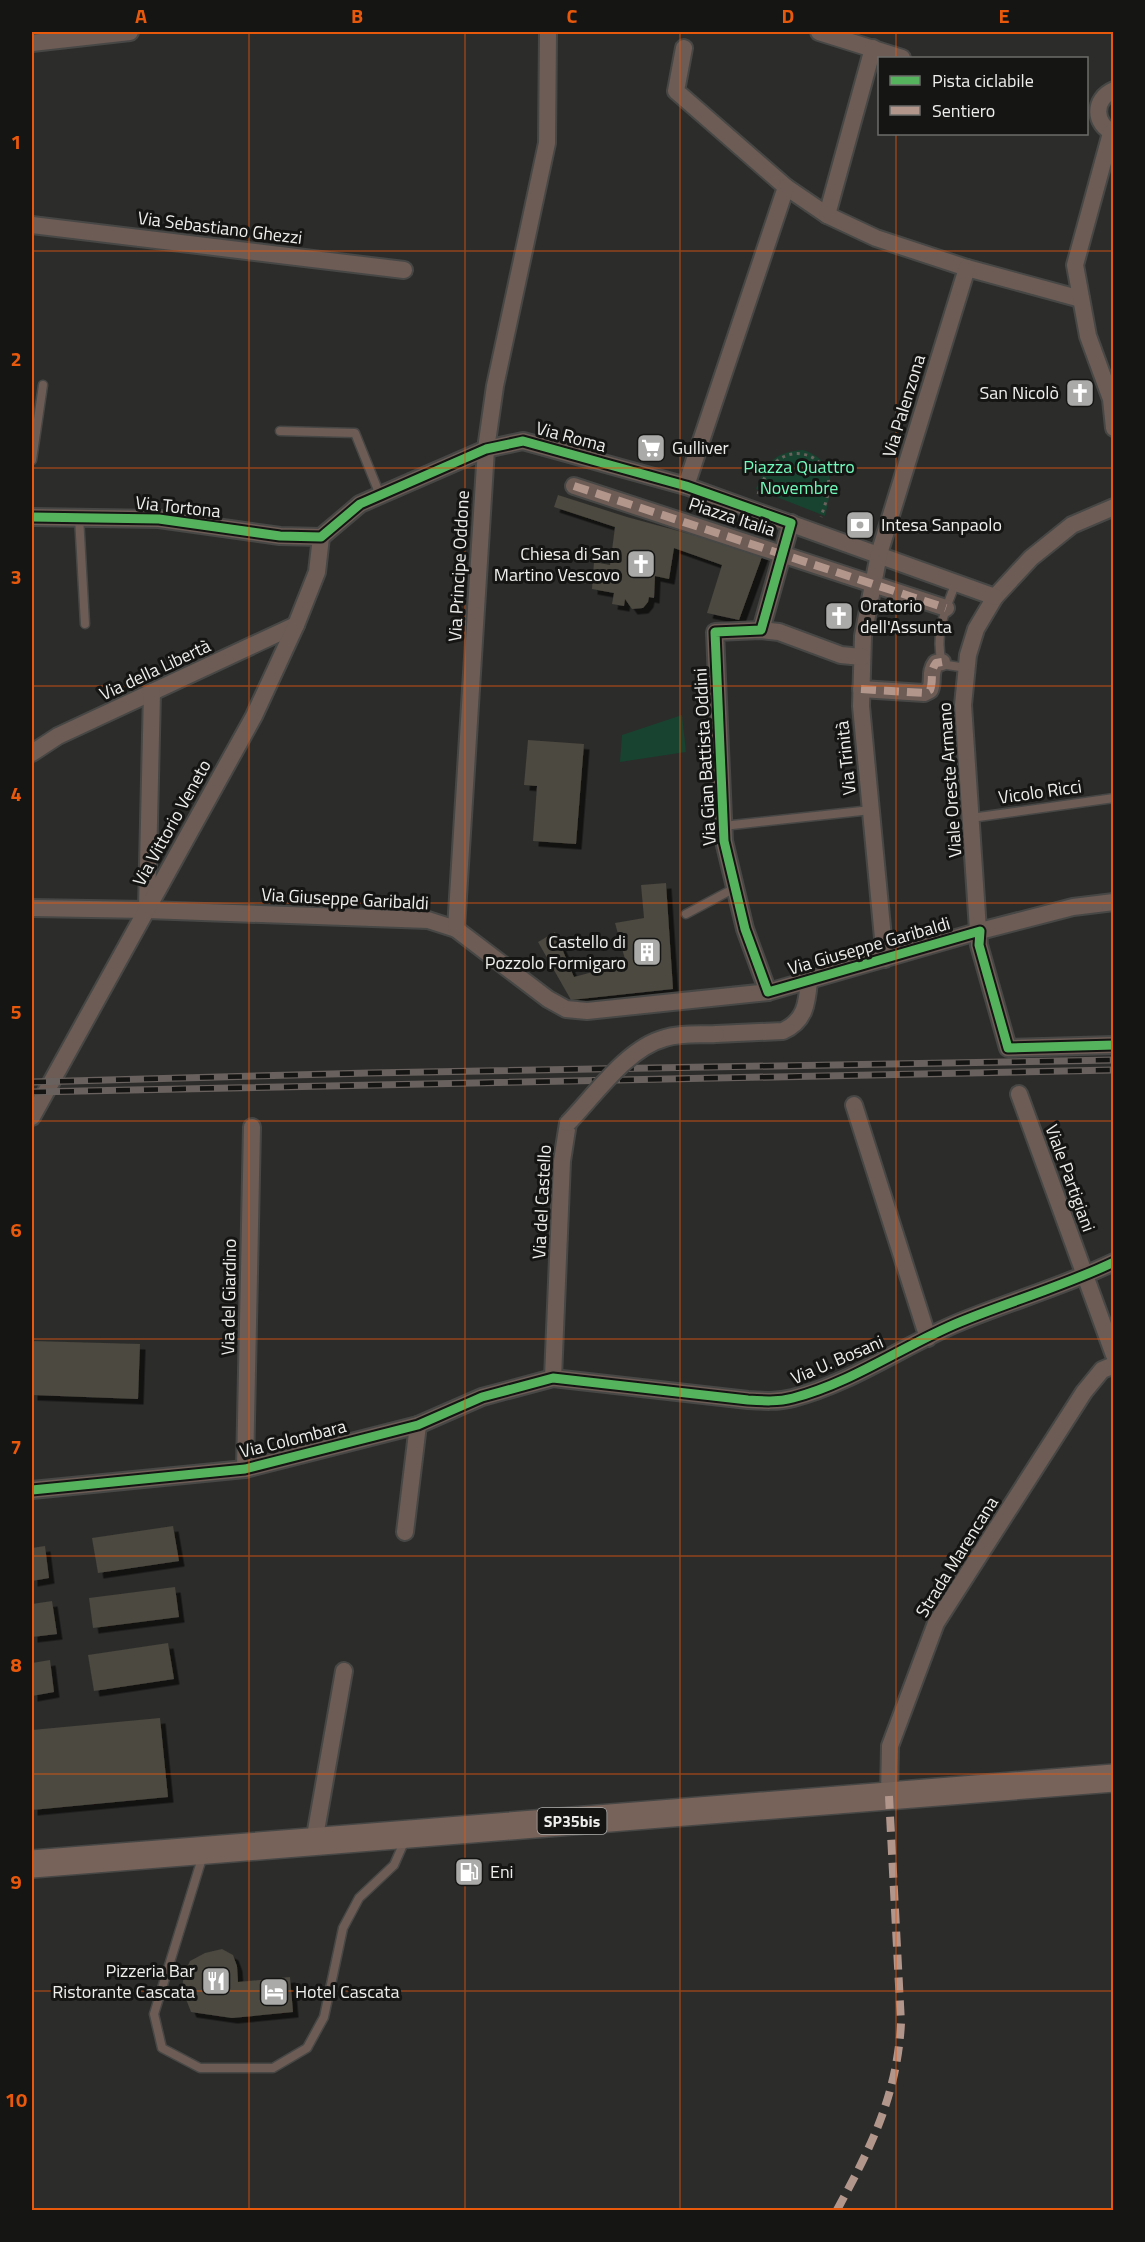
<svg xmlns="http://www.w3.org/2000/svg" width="1145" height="2242" font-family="'Titillium Web',sans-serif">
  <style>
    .green { fill: #174330 }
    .building { fill: #4b483f; filter: url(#shadow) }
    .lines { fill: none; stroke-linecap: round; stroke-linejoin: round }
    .lane-casing { stroke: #474746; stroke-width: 11 }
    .street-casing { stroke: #474746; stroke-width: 20 }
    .primary-casing { stroke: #474746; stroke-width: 30 }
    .path { stroke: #69625d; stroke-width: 3; stroke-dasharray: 3 4.5; stroke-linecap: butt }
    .lane { stroke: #6c5c55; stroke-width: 8 }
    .street { stroke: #6c5c55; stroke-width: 16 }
    .primary { stroke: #77635a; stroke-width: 27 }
    .rail-casing { stroke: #68615d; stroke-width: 7 }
    .rail { stroke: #151514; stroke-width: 4.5; stroke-dasharray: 14; stroke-linecap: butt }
    .street-bridge-casing { stroke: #474746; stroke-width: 20; stroke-linecap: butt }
    .street-bridge { stroke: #6c5c55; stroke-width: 16 }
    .quiet { stroke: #b2968c; stroke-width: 8; stroke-dasharray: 15 8; stroke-linecap: butt }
    .cycleway-casing { stroke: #151514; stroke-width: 13 }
    .cycleway { stroke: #56b35d; stroke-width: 9 }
    .grid { fill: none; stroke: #e8590c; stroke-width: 1.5; stroke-opacity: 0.55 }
    .labels { text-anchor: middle; stroke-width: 6; stroke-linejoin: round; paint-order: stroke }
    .shield { fill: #151514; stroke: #adadab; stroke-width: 1.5 }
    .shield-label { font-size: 16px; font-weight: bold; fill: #eeeeec }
    .street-label { font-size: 18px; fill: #eeeeec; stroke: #151514 }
    .poi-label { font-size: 18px; fill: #eeeeec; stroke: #151514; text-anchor: start }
    .park-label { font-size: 18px; fill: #71fcbc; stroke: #151514 }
    .neatline { fill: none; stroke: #e8590c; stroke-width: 2 }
    .grid-label { font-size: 20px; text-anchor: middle; font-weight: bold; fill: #e8590c }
  </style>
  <defs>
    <filter id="shadow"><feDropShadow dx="5.5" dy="5.5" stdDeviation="0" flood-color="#0009"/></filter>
  </defs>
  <rect width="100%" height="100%" fill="#2c2c2b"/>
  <g class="green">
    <path d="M803 450C837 461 832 488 825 516L756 489C766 464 773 452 803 450Z"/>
    <polygon points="682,715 686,752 620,762 622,735"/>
  </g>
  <g class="building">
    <polygon points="558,495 627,517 763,554 739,620 707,613 722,565 674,548 669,579 655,576 654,598 649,597 648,602 643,608 632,609 625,599 624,606 612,604 614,593 592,589 594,562 610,565 615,527 554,507"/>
    <polygon points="528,740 584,744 576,844 533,841 537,786 524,785"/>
    <polygon points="666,883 673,989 571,1000 538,942 555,932 574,977 626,963 615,923 644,918 641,885"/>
    <polygon points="32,1341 140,1344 138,1399 32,1395"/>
    <polygon points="173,1526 179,1561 98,1573 92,1538"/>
    <polygon points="45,1546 49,1578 32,1581 32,1548"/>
    <polygon points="175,1587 179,1617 93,1628 89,1598"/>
    <polygon points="52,1601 57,1634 32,1637 32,1604"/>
    <polygon points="168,1643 174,1679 94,1691 88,1655"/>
    <polygon points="50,1660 54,1692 32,1696 32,1663"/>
    <polygon points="160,1718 168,1797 32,1810 32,1730"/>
    <polygon points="222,1949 233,1955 237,1966 238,1982 290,1977 293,2012 232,2018 191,2012 182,1989 184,1973 190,1961 205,1953"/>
  </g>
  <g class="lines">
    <g class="lane-casing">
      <g id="lane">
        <polyline points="280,431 355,433 380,495"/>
        <polyline points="32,460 43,385"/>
        <polyline points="79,517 85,624"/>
        <path d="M956 582C946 608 934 634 942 662L947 665 967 668"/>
        <polyline points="971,818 1114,798"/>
        <polyline points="723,826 871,810"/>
        <polyline points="686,914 735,888"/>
        <polyline points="203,1855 154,2014 162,2048 200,2068 273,2068 307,2048 324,2017 343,1928 359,1898 394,1865 405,1840"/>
      </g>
    </g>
    <g class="street-casing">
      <g id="street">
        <polyline points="819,32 902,58"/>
        <polyline points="32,43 130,32"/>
        <polyline points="684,48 676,91 786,187 827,215 876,238 967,268 1081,299"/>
        <path d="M1114 90C1093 99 1093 124 1114 133"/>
        <polyline points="1111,133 1075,265 1088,336 1111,399 1114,428"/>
        <polyline points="827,215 873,48"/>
        <polyline points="32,225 404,270"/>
        <polyline points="574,486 946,608"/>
        <polyline points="686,486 786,187"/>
        <polyline points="1114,507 1072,525 1031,558 995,597 976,629 968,655 963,705 979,945 1008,1048 1114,1045"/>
        <polyline points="32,517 159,519 280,536 321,537"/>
        <polyline points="321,537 360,504 486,449 523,441 686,486 995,597"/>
        <polyline points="761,630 791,523"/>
        <path d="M861 689 924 693 930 690C934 680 929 672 936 663L942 662"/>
        <polyline points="32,753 58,736 296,625"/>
        <polyline points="32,908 147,910 428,920 456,929 548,999 566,1009 587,1011 768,992 980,931 1073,907 1114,902"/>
        <polyline points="147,908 152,692"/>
        <polyline points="456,929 486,449 495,386 547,143 548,32"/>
        <polyline points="885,959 861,706 863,636 879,554 967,268"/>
        <polyline points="768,992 745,929 724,841 715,632 761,630 779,632 841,655 862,657"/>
        <path d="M716 1034 783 1031C805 1021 807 1004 809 981"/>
        <polyline points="1019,1094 1114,1355"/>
        <polyline points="854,1105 928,1338"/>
        <polyline points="32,1117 254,716 296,625 317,572 321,537"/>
        <polyline points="553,1378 562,1161 568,1123"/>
        <polyline points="245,1469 252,1127"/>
        <path d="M32 1490 245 1469 418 1425 482 1397 553 1378 748 1400C763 1401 778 1402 793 1398 852 1383 904 1345 960 1322 1011 1301 1064 1286 1114 1262"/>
        <polyline points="405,1532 418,1425"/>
        <polyline points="889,1796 890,1746 936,1623 1084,1392 1102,1370 1114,1365"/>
        <polyline points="314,1842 344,1671"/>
      </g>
    </g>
    <g class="primary-casing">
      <polyline id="primary" points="32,1864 1114,1778"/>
    </g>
    <path class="path" d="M758 494C763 482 766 469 777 461 798 444 828 458 829 485 829 495 824 507 821 517"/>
    <use href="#lane" class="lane"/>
    <use href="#street" class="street"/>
    <use href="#primary" class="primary"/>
    <g class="rail-casing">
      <g id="rail">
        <polyline points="32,1082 369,1073 1114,1060"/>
        <polyline points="32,1092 1114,1070"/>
      </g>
    </g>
    <use href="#rail" class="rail"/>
    <g class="street-bridge-casing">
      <path id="street-bridge" d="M568 1123C595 1095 627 1048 665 1038 681 1033 700 1035 716 1034"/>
    </g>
    <use href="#street-bridge" class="street-bridge"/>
    <g class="quiet">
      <polyline points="574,486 946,608"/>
      <path d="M861 689 924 693 930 690C934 680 929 672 936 663L942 662"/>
      <path d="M837 2210C871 2147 897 2096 901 2023L889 1796"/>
    </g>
    <g class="cycleway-casing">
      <g id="cycleway">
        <polyline points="32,517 159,519 280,536 321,537 360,504 486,449 523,441 686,486 791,523 761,630 715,632 724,841 745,929 768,992 980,931 979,945 1008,1048 1114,1045"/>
        <path d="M32 1490 245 1469 418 1425 482 1397 553 1378 748 1400C763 1401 778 1402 793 1398 852 1383 904 1345 960 1322 1011 1301 1064 1286 1114 1262"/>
      </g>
    </g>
    <use href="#cycleway" class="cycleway"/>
  </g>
  <path class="grid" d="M249 32V2210M465 32V2210M680 32V2210M896 32V58M896 134V2210M32 251H1114M32 468H1114M32 686H1114M32 903H1114M32 1121H1114M32 1339H1114M32 1556H1114M32 1774H1114M32 1991H1114"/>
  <defs>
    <g id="church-square" transform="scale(1.5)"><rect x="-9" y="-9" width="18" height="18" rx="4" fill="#aaaaa8" stroke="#151514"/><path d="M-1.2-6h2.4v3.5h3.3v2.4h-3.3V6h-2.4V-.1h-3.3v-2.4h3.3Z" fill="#fff"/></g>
    <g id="supermarket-square" transform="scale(1.5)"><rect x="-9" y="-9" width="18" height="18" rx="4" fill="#aaaaa8" stroke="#151514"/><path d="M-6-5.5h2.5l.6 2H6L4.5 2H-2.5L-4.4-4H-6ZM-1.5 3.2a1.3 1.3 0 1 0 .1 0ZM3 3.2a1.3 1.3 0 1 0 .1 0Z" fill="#fff"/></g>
    <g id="bank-square" transform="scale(1.5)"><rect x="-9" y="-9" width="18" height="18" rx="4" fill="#aaaaa8" stroke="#151514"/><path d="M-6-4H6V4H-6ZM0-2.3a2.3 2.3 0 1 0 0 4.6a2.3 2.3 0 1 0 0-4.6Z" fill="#fff"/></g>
    <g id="building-square" transform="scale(1.5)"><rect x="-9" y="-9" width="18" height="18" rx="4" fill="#aaaaa8" stroke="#151514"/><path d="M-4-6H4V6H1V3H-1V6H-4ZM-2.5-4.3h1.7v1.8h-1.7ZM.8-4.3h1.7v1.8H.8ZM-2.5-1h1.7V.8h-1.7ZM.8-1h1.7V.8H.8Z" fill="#fff"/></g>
    <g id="fuel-square" transform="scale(1.5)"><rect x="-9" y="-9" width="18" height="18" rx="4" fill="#aaaaa8" stroke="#151514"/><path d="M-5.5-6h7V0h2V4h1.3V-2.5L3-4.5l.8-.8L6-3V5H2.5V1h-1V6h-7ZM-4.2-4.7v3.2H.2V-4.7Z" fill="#fff"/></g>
    <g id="restaurant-square" transform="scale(1.5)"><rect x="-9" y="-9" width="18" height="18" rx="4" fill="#aaaaa8" stroke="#151514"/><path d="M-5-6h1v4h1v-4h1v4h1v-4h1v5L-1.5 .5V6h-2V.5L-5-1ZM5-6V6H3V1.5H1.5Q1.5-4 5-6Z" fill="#fff"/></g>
    <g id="hotel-square" transform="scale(1.5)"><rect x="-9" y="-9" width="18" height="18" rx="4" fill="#aaaaa8" stroke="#151514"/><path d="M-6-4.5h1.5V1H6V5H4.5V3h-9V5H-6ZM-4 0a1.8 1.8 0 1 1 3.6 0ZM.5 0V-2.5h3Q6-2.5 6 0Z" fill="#fff"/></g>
  </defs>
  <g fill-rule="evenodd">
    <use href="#church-square" x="1080" y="393"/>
    <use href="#supermarket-square" x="651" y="448"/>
    <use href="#bank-square" x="860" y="525"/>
    <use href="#church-square" x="641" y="564"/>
    <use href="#church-square" x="839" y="616"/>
    <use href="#building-square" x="647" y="952"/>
    <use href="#fuel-square" x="469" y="1872"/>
    <use href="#restaurant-square" x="216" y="1981"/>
    <use href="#hotel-square" x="274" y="1992"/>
  </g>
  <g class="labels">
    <rect class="shield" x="537.5" y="1808" width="69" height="26" rx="4.5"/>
    <g class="shield-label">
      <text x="572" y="1827">SP35bis</text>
    </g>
    <g class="street-label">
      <text transform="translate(220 228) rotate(7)" y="6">Via Sebastiano Ghezzi</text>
      <text transform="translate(904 406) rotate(-73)" y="6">Via Palenzona</text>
      <text transform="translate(571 437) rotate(15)" y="6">Via Roma</text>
      <text transform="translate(178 507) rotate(6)" y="6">Via Tortona</text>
      <text transform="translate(732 517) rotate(18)" y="6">Piazza Italia</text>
      <text transform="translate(459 566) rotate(-87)" y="6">Via Principe Oddone</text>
      <text transform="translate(155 670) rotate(-25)" y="6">Via della Libertà</text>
      <text transform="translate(705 757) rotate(-93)" y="6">Via Gian Battista Oddini</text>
      <text transform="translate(846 758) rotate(-96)" y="6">Via Trinità</text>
      <text transform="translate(950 780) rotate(-94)" y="6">Viale Oreste Armano</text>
      <text transform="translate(1040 792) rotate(-8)" y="6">Vicolo Ricci</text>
      <text transform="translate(172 823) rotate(-61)" y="6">Via Vittorio Veneto</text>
      <text transform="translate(345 899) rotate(3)" y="6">Via Giuseppe Garibaldi</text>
      <text transform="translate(869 946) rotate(-16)" y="6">Via Giuseppe Garibaldi</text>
      <text transform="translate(1070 1178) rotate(70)" y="6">Viale Partigiani</text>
      <text transform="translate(542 1202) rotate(-87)" y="6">Via del Castello</text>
      <text transform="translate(229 1297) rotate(-89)" y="6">Via del Giardino</text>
      <text transform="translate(837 1360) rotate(-23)" y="6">Via U. Bosani</text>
      <text transform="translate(293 1439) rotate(-14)" y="6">Via Colombara</text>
      <text transform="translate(957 1557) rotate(-58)" y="6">Strada Marencana</text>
    </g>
    <g class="poi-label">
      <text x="1059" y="399" text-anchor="end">San Nicolò</text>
      <text x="672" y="454">Gulliver</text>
      <text x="881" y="531">Intesa Sanpaolo</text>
      <text x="620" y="560" text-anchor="end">Chiesa di San<tspan x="620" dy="21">Martino Vescovo</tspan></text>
      <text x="860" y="612">Oratorio<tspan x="860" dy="21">dell'Assunta</tspan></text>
      <text x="626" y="948" text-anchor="end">Castello di<tspan x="626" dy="21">Pozzolo Formigaro</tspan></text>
      <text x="490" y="1878">Eni</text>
      <text x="195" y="1977" text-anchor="end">Pizzeria Bar<tspan x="195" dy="21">Ristorante Cascata</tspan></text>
      <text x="295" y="1998">Hotel Cascata</text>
    </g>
    <g class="park-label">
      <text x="799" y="473">Piazza Quattro<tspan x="799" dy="21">Novembre</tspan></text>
    </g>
  </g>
  <rect width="1145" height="2242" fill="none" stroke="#151514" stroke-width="66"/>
  <rect x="878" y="57" width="210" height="78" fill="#151514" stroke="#6c6c6a" stroke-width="1.5"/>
  <rect x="890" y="76" width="30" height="9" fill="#56b35d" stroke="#6c6c6a" stroke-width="1.5"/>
  <text x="932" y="87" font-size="18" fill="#eeeeec">Pista ciclabile</text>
  <rect x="890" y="106" width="30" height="9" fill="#b2968c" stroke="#6c6c6a" stroke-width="1.5"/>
  <text x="932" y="117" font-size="18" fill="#eeeeec">Sentiero</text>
  <rect x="33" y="33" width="1079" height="2176" class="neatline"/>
  <g class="grid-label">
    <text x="141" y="23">A</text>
    <text x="357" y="23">B</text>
    <text x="572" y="23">C</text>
    <text x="788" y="23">D</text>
    <text x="1004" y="23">E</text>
    <text x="16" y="149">1</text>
    <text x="16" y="366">2</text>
    <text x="16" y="584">3</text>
    <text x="16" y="801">4</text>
    <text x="16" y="1019">5</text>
    <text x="16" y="1237">6</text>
    <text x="16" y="1454">7</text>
    <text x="16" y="1672">8</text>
    <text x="16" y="1889">9</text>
    <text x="16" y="2107">10</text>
  </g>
</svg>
